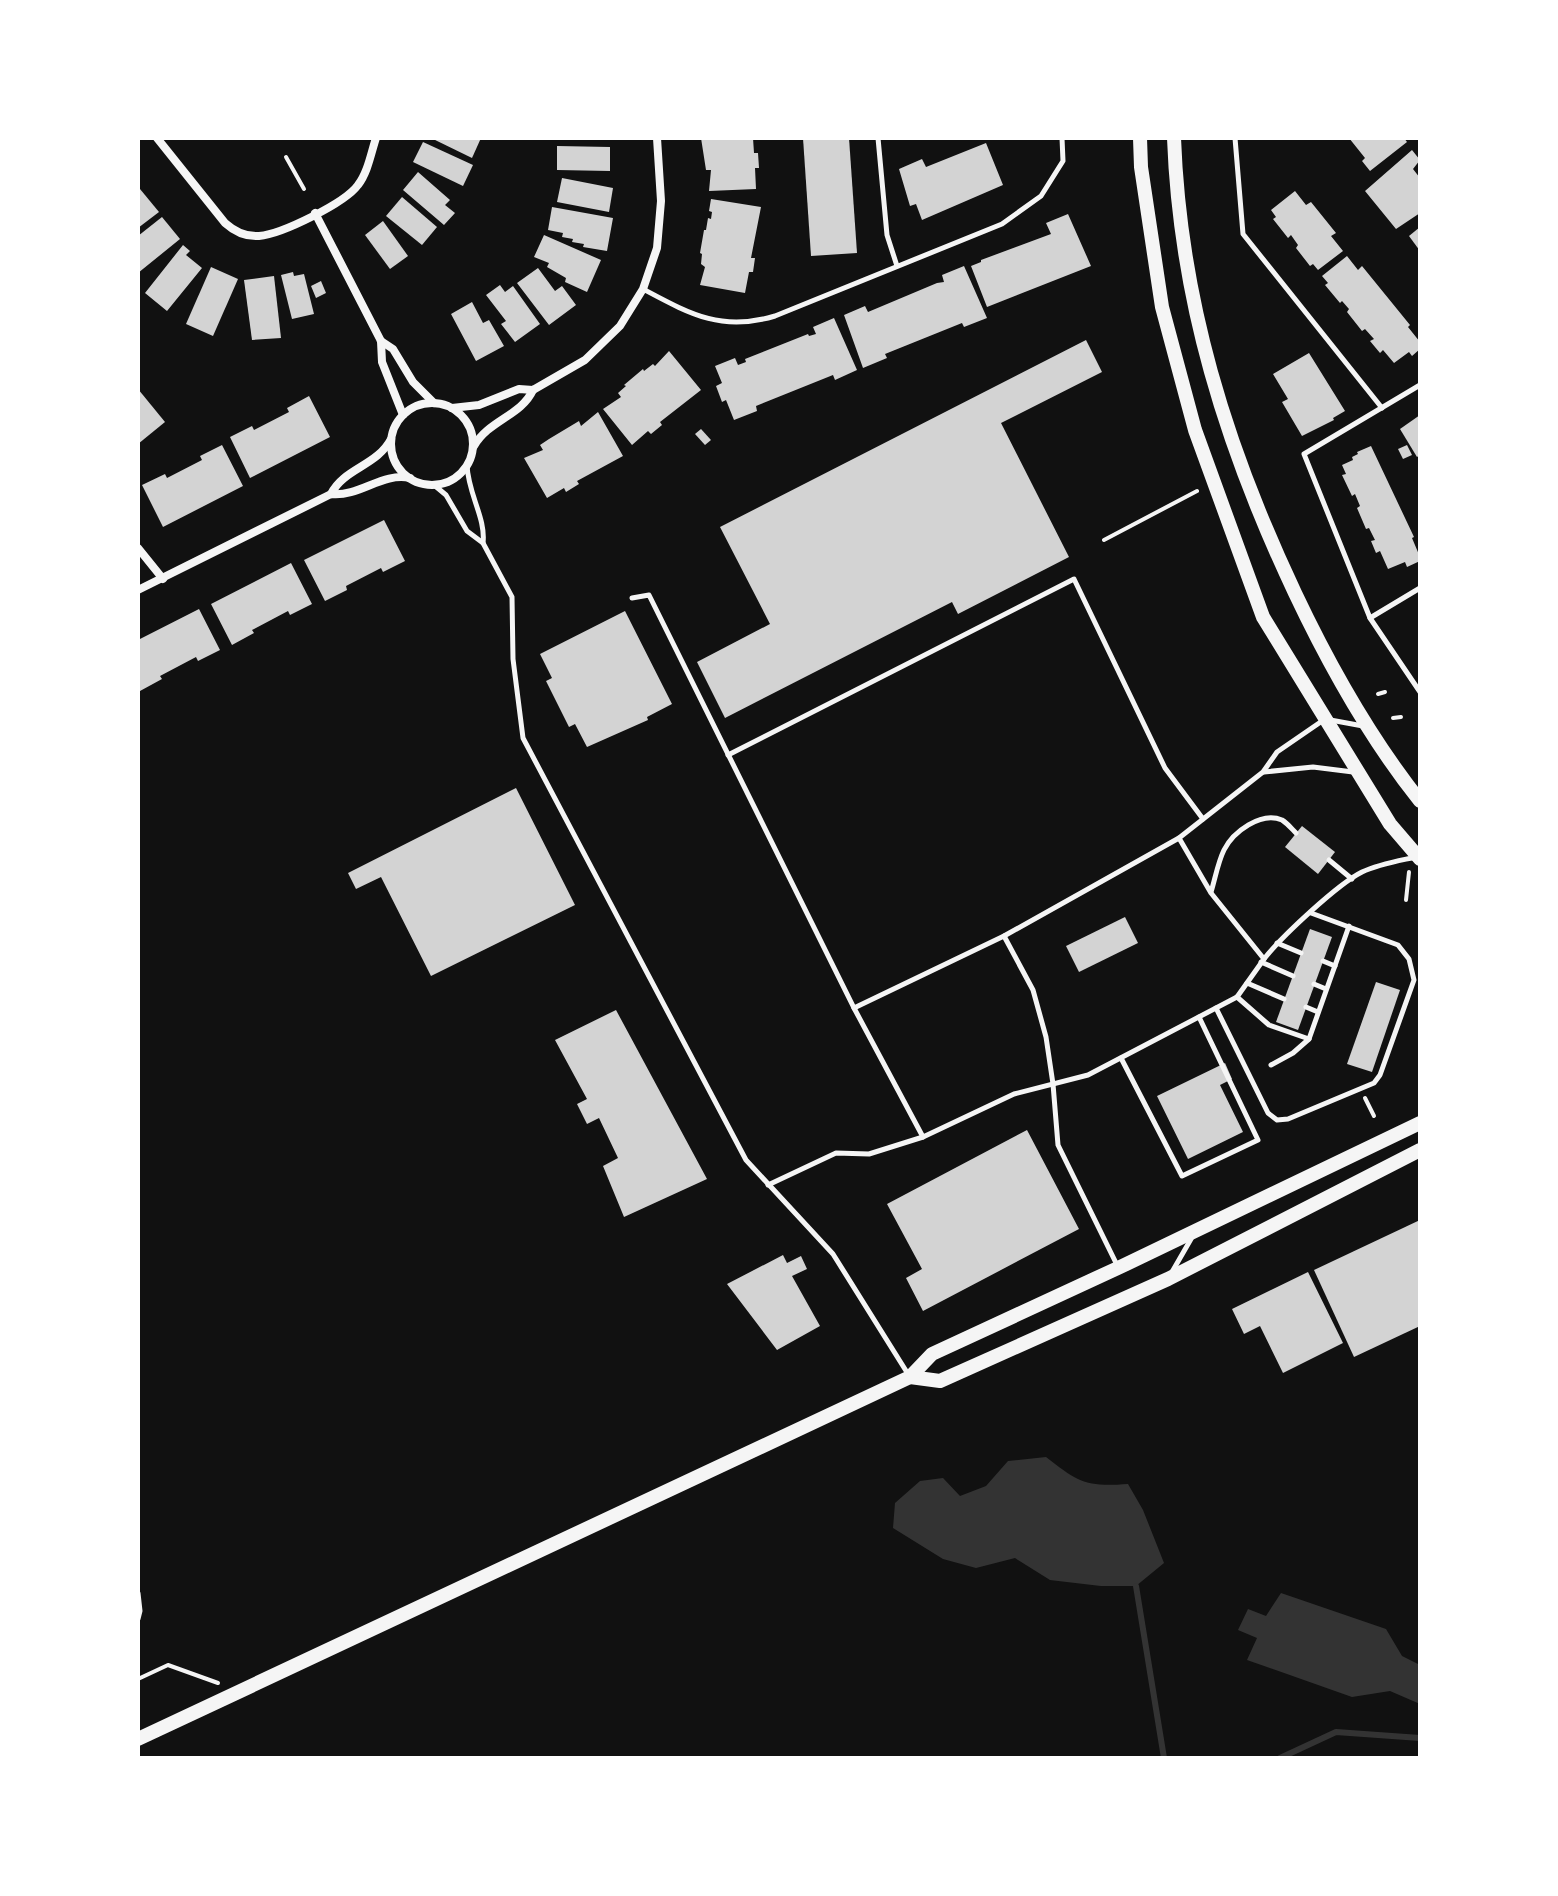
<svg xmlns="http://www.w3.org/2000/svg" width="1558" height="1896" font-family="Poppins,sans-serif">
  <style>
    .water { fill: #333 }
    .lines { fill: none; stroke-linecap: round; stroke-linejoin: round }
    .stream { stroke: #333; stroke-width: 6 }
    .building { fill: #d3d3d3 }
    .path { stroke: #f5f5f5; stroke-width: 4 }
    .service { stroke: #f5f5f5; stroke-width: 5 }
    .minor { stroke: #f5f5f5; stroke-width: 8 }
    .secondary { stroke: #f5f5f5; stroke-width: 14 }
  </style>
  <rect width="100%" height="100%" fill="#111"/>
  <g class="water">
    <path d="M1046 1457C1079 1483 1087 1487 1128 1484L1143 1510 1164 1563 1136 1586H1101L1050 1580 1015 1558 976 1568 943 1559 893 1528 895 1503 920 1481 943 1478 960 1496 986 1486 1008 1461Z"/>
    <polygon points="1281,1593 1386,1629 1402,1656 1420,1665 1420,1704 1390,1691 1352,1697 1247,1660 1257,1638 1238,1630 1248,1609 1266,1616"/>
  </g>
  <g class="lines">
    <g class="stream">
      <polyline points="1136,1586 1164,1758"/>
      <polyline points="1280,1758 1336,1732 1420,1738"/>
    </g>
  </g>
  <g class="building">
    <polygon points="431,138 481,138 472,158"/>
    <polygon points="701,138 753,138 754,153 758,153 759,168 755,168 756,189 709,191 711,170 706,170"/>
    <polygon points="803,138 849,138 857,253 811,256"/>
    <polygon points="1349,138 1404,138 1407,142 1370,171 1362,161 1365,158"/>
    <polygon points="423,142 473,165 463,186 413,162"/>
    <polygon points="986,143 1003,185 922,220 916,204 910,206 899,169 922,159 926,167"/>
    <polygon points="557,146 610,147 610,171 557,170"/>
    <polygon points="1412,150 1420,160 1413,169 1420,178 1420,213 1396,229 1365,191"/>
    <polygon points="418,172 450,200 445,205 455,213 444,225 403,190"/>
    <polygon points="562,178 613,188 609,212 557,202"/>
    <polygon points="140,189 159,212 138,228 138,190"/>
    <polygon points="1295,191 1306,205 1311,202 1336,233 1331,236 1343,251 1318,270 1313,264 1310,266 1296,248 1298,245 1291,235 1288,238 1273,219 1276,217 1271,210"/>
    <polygon points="402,197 437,227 422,245 386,216"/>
    <polygon points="711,199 761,207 751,258 755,258 753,272 749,272 745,293 700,285 705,267 701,264 702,254 700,253 704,230 706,230 708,218 711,219 712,212 709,211"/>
    <polygon points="552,207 613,218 607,251 583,247 584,244 572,242 573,239 562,237 563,233 548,230"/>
    <polygon points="1068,214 1091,266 987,307 971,266 981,262 981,260 1051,234 1046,223"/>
    <polygon points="162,217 180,239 138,273 138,236"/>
    <polygon points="383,221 408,256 390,269 365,235"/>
    <polygon points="1420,227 1420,251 1409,236"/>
    <polygon points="544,235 601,260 587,292 565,282 566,278 547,267 549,263 534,257"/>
    <polygon points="183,245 190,251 186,255 202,268 167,311 145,293"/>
    <polygon points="1347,256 1358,270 1362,266 1410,325 1408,327 1420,342 1420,349 1412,356 1409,352 1394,363 1383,350 1380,353 1370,341 1374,339 1365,329 1362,331 1347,312 1349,309 1342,301 1340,303 1325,285 1328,283 1322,276"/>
    <polygon points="964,266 987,318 964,327 962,323 885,354 887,358 863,368 844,315 865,306 868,312 937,283 944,282 942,275"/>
    <polygon points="211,267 238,279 213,336 186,324"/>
    <polygon points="538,268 555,291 562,286 576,305 549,325 517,283"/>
    <polygon points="293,272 294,276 304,274 314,314 292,319 281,275"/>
    <polygon points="274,276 281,338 252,340 244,280"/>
    <polygon points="321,281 326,293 316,298 311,286"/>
    <polygon points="500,285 505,292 513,286 540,324 515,342 501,324 506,321 486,295"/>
    <polygon points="472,302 483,323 489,320 504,346 476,361 451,314"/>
    <polygon points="834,318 857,370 835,380 833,375 756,406 757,411 734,420 726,400 722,402 716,386 722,383 715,366 735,358 738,365 746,362 745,359 808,334 809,336 816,334 813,327"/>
    <polygon points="1086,340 1102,372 1001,423 1069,557 958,614 952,602 725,718 697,662 770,624 720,527"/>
    <polygon points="669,351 701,390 660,422 662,425 651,434 648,431 632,445 603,409 621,397 618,393 626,386 624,385 643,369 644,371 653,364 655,366"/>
    <polygon points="1309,353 1345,411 1333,418 1334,420 1302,436 1282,402 1288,399 1273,374"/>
    <polygon points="138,389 165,422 138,444"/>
    <polygon points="309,396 330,437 250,478 230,437 252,426 254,430 289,412 287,408"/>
    <polygon points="598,412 623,456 577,481 579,484 566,492 564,488 547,498 524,458 543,450 540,445 549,439 579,421 581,426"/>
    <polygon points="1420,415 1420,455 1417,457 1400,429"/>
    <polygon points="701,429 711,440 705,445 695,434"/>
    <polygon points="222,445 243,486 163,527 142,485 165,474 167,478 202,460 200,456"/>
    <polygon points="1407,445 1412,455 1403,459 1398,449"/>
    <polygon points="1371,446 1414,537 1412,538 1420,557 1420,561 1407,567 1405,562 1388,569 1380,551 1376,553 1371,541 1375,540 1369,528 1366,529 1357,508 1360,506 1355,494 1352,496 1342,475 1346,474 1342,465 1353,460 1352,457 1358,454 1357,452"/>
    <polygon points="384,520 405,561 383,572 381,568 346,586 347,590 325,601 304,560"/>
    <polygon points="291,563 312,604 290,615 288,611 252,630 254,633 232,645 211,604"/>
    <polygon points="199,609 220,650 198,661 196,657 160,676 162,679 140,691 138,686 138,640"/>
    <polygon points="625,611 672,704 647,717 648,720 587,747 575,724 569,727 546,681 552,678 540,654"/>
    <polygon points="516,788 575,905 431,976 381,877 356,889 348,873"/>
    <polygon points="1302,826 1335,852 1318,874 1285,847"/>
    <polygon points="1125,917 1138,943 1079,972 1066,946"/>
    <polygon points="1310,929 1332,937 1298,1030 1276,1022"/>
    <polygon points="1376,982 1400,990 1372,1072 1347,1064"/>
    <polygon points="616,1010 707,1179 624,1217 603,1166 618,1158 599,1118 587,1124 577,1104 587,1099 555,1040"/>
    <polygon points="1225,1063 1232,1079 1220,1085 1243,1132 1188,1159 1157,1096"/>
    <polygon points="1027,1130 1079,1229 923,1311 906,1278 922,1269 887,1204"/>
    <polygon points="1420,1220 1420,1326 1354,1357 1314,1270"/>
    <polygon points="783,1255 787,1263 801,1256 807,1269 792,1276 820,1326 777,1350 727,1284"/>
    <polygon points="1308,1272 1343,1343 1283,1373 1260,1326 1244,1334 1232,1309"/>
  </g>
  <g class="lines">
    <g class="path">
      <polyline points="286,157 304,189"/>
      <polyline points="1104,540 1197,491"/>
      <polyline points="1378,694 1385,692"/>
      <polyline points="1393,718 1401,717"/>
      <polyline points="1406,900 1409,872"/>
      <polyline points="1365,1098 1374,1116"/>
      <polyline points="138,1679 168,1665 218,1683"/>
    </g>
    <g class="service">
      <polyline points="878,138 887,235 897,266"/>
      <polyline points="1235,138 1243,234 1382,408"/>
      <path d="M643 289C690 314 721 332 775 316L1002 224 1041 196 1063 161 1062 138"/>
      <polyline points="1420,385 1304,454 1370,618 1420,692"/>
      <path d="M467 465C468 494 486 518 483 543"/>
      <polyline points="434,485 446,495 467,531 483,543 512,597 513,659 523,738 746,1160 833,1254 908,1374"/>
      <polyline points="632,598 649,595 854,1008 923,1137"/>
      <polyline points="1370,618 1420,588"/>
      <polyline points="728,755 1074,579 1165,768 1203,819"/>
      <polyline points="1264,772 1313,767 1353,772"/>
      <polyline points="1329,860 1352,879"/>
      <path d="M1211 892C1215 879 1218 862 1224 850 1233 832 1261 811 1282 820 1287 823 1292 829 1296 833"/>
      <polyline points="1004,936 1033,990 1046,1037 1053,1084 1058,1145 1118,1267"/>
      <polyline points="1277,943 1301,953"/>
      <path d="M1264 959C1282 936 1338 884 1362 872 1379 864 1398 861 1416 857"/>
      <polyline points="1323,961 1335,966"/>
      <polyline points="1261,962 1293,976"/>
      <polyline points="1247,983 1284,999"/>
      <polyline points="1314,984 1326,989"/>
      <polyline points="1237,997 1269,1025 1309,1039 1349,926"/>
      <polyline points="1306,1007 1318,1012"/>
      <polyline points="854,1008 1004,936 1179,838 1263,772 1277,752 1325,719 1363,726"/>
      <polyline points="1216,1008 1268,1113 1277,1120 1288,1119 1374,1083 1380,1075 1414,980 1409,959 1398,945 1311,913"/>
      <polyline points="1121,1058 1182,1176 1258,1140 1199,1017"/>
      <polyline points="1271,1065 1293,1053 1309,1039"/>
      <polyline points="768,1185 836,1153 869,1154 923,1137 1014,1094 1088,1075 1237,997 1264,959 1211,893 1179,838"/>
      <polyline points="1172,1272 1191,1239"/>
      <polyline points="138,1593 140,1611 138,1619"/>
    </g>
    <g class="minor">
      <path d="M157 138 225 223C235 232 246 237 259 236 282 234 345 203 358 185 368 172 371 153 376 138"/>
      <polyline points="315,213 381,341 382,362 403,415"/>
      <polyline points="381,341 393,349 413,382 434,403"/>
      <circle cx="432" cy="444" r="41"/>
      <polyline points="452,408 479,405 519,389 533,390 585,360 620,326 643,289 657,248 661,201 657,138"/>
      <path d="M474 446C489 420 521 416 533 390"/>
      <path d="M331 494C344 468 377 466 391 439"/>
      <polyline points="138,548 163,579"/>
      <path d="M138 590 331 494C360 497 382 472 410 478"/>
    </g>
    <g class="secondary">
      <polyline points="1140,138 1141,167 1162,307 1195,430 1263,617 1390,824 1420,859"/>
      <path d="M1174 138C1180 300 1226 447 1295 593 1330 667 1369 737 1420 801"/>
      <polyline points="910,1377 940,1381 1168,1279 1420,1150"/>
      <polyline points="138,1739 910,1377 932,1354 1118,1268 1420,1123"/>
    </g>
  </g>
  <rect width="1558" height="1896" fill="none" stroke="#ffffff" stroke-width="280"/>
</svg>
